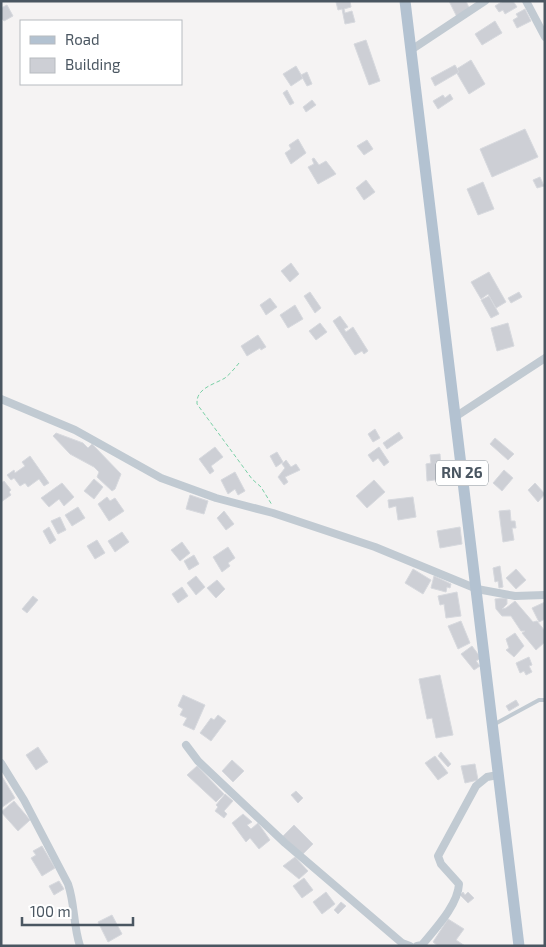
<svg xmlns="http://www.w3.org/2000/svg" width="546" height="947" font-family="'Exo 2',sans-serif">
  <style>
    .building { fill: #cdcfd5; stroke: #d7d9de }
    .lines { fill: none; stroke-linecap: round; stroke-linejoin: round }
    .path { stroke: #7ad0a6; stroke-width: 1; stroke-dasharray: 4 2.5; stroke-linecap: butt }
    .lane { stroke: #c1cad2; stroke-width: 4 }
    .street { stroke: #c1cad2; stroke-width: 8 }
    .primary { stroke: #b3c2d1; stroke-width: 11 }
    .labels { text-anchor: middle; stroke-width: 5; stroke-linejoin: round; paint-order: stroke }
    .shield { fill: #fff; stroke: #808990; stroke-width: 1 }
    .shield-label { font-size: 15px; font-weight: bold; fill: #4a5661 }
  </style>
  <rect width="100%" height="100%" fill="#f5f3f3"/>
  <g class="building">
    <polygon points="350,1 351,7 344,9 345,13 352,11 355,22 345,24 342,9 338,10 336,2"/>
    <polygon points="449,1 466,1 470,10 457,17"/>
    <polygon points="503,1 513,1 517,7 505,14 503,10 499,12 495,6"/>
    <polygon points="7,5 13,16 4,21 1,18 1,8"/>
    <polygon points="525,9 531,21 517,28 513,20 518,17 516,14"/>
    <polygon points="495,21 502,33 482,45 475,34"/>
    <polygon points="366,40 380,81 369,85 354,44"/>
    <polygon points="471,60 485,84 469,94 455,70"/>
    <polygon points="455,65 459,72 435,86 431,78"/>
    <polygon points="296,66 303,78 291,86 283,74"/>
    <polygon points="307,72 312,84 307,86 301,75"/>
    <polygon points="287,90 294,103 290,105 283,93"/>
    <polygon points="450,94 453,99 438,109 433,101 443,95 445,98"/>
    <polygon points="312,100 316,105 306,112 303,107"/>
    <polygon points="525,129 538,157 492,177 480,149"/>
    <polygon points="298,139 306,153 291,164 285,153 291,149 289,145"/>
    <polygon points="367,140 373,149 364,155 357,146"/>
    <polygon points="314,158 319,165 326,161 336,174 318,184 308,167 314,164 312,159"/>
    <polygon points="540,177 544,186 537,188 533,180"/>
    <polygon points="366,180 375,192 364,200 356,188"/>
    <polygon points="483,182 494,209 478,215 467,189"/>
    <polygon points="291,263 299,274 290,282 281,271"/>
    <polygon points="489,272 506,302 496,308 488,294 481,299 471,282"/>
    <polygon points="310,292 321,308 315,313 304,296"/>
    <polygon points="519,292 522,297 511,303 508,298"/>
    <polygon points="489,296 499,314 491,318 481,300"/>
    <polygon points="270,298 277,307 266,315 260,305"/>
    <polygon points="295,305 303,319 288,328 280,315"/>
    <polygon points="340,316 348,327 344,329 346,332 353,327 368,351 364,354 362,351 355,355 333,321"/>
    <polygon points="320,323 327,332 316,340 309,331"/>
    <polygon points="508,323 514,346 497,351 491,328"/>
    <polygon points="258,335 266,347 261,350 260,348 247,356 241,346"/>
    <polygon points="375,429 380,438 373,442 368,434"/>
    <polygon points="399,432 403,438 387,449 383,443"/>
    <polygon points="56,433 83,443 88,448 92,444 121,474 115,489 112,491 97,477 99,472 94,467 70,454 53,436"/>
    <polygon points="495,438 514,454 508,460 490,444"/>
    <polygon points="215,447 223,457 211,466 214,471 210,474 199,459"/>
    <polygon points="379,447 389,462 384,466 378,458 373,462 368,455"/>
    <polygon points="277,452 283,462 276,467 270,456"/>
    <polygon points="440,454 442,479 427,481 426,464 431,463 430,455"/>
    <polygon points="30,456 49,483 44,486 39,479 28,487 25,483 20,486 14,478 11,480 7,475 14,470 15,473 25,466 22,462"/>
    <polygon points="286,460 291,467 296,464 300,470 285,477 288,482 284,485 278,477 285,468 282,464"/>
    <polygon points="504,470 513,478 502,491 493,483"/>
    <polygon points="235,472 245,491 238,495 235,489 228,494 221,480"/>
    <polygon points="94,479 103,487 94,499 84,491"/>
    <polygon points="374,480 385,492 367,508 356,496"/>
    <polygon points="4,481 11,490 9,492 11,495 1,502 1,483"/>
    <polygon points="62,483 74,497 64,506 59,499 49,507 41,498"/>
    <polygon points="535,483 545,494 538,502 528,490"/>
    <polygon points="190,495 208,501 204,514 186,509"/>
    <polygon points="107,497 110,501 115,498 124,511 109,521 98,504"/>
    <polygon points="413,497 416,517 398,520 396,506 389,508 388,500"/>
    <polygon points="78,507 85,518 72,526 65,515"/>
    <polygon points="510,510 511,521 515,521 516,528 512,528 514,540 503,542 499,511"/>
    <polygon points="224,511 234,524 226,530 217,518"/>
    <polygon points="60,517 66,530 58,534 51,521"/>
    <polygon points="49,527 56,540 50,544 43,531"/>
    <polygon points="460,527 462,544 440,548 437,531"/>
    <polygon points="122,532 129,542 115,552 108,541"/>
    <polygon points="97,540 105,553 95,559 87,546"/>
    <polygon points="182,542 190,553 180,561 171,550"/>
    <polygon points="228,547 235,558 228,563 230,566 222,572 213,557"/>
    <polygon points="194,555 199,564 189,570 184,561"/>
    <polygon points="500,566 503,587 499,588 498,581 495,582 493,568"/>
    <polygon points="413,569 431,580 423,594 405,583"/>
    <polygon points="516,569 526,580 516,589 506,578"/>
    <polygon points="196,576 205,587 196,595 187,583"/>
    <polygon points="434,576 451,584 450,588 447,587 446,592 431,588"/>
    <polygon points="217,580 225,589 216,598 207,588"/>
    <polygon points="182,587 188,596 178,603 172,594"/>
    <polygon points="457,592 461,616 446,618 444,604 440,605 438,596"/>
    <polygon points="33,596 38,600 27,613 22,609"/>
    <polygon points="507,598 507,604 502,609 506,608 515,601 533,622 537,621 545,631 545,642 536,650 522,633 525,631 521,631 511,616 502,616 496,609 495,599"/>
    <polygon points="545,602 545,619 539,622 532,608"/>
    <polygon points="461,621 470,643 458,649 448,626"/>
    <polygon points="515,633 524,646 514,657 506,650 509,648 506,639"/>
    <polygon points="472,646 481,658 476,661 480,666 474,670 461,654"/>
    <polygon points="529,657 532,665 529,666 532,672 526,675 524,671 520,673 516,663"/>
    <polygon points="440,675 453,735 436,738 432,718 427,719 419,679"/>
    <polygon points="183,695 205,705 194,730 183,725 187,718 180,715 183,709 178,706"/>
    <polygon points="516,700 519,705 509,711 506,706"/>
    <polygon points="218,715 226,721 211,741 200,733 211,718 214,720"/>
    <polygon points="38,747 48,762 36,770 26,755"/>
    <polygon points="441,752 451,764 448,767 438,756"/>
    <polygon points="435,756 448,773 438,780 425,763"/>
    <polygon points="232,760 244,771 233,782 222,771"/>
    <polygon points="475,764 478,780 465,783 461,766"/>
    <polygon points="197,766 224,794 216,802 187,775"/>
    <polygon points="1,775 15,798 1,808"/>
    <polygon points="296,791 303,798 298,803 291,795"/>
    <polygon points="225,794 233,801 224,811 227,814 224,818 215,811 218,807 216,805"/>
    <polygon points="14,801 30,820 18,831 1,812"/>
    <polygon points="243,814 252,822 247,825 251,829 258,823 270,840 259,849 250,838 246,842 232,823"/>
    <polygon points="294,825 313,844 302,855 283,836"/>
    <polygon points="42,846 55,868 42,876 31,858 36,855 33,851"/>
    <polygon points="295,857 308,871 299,879 283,866"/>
    <polygon points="304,878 313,890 302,898 293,886"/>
    <polygon points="59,881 64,889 54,895 49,886"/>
    <polygon points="326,892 335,904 322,914 313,902"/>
    <polygon points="463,892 465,895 468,892 474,898 468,903 460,895"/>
    <polygon points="341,902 346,906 338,914 334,910"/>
    <polygon points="112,915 122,934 108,942 98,922"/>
    <polygon points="448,919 464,929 456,940 465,946 438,946 433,942"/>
  </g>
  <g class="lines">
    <path class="path" d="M239 363C235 368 230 374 225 378 213 385 196 388 197 404L252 479 261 487 272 505"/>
    <polyline class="lane" points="493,725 539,700 545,700"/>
    <g class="street">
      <polyline points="526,1 545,37"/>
      <polyline points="411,50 485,1"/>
      <polyline points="1,399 75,430 161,478 216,498 273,513 375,547 477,589 515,596 545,595"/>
      <polyline points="455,417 545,358"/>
      <polyline points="186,745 198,761 285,843 402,943 410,946"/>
      <path d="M1 763 24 800 68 884C75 904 73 925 80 946"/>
      <path d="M417 946 422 945C435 929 458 905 459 884L441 864 438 856 476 786 487 777 498 775"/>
    </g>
    <polyline class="primary" points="405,1 519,946"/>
  </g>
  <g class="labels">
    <rect class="shield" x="436" y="460.5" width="52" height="25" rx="4"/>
    <g class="shield-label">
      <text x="462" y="478">RN 26</text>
    </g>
  </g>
  <rect width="546" height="947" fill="none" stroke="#4a5661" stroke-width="5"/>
  <rect x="20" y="20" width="162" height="65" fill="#ffffff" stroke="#b7bbc0"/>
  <rect x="30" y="36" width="25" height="8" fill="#b3c2d1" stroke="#b7bbc0"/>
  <text x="65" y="45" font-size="15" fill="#4a5661">Road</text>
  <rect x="30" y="58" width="25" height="15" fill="#cdcfd5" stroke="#b7bbc0"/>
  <text x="65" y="70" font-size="15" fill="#4a5661">Building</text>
  <path d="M22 917v8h111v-8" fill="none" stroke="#4a5661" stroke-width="2.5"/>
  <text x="30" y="917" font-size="15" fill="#4a5661" stroke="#ffffff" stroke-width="4" paint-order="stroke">100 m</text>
</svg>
